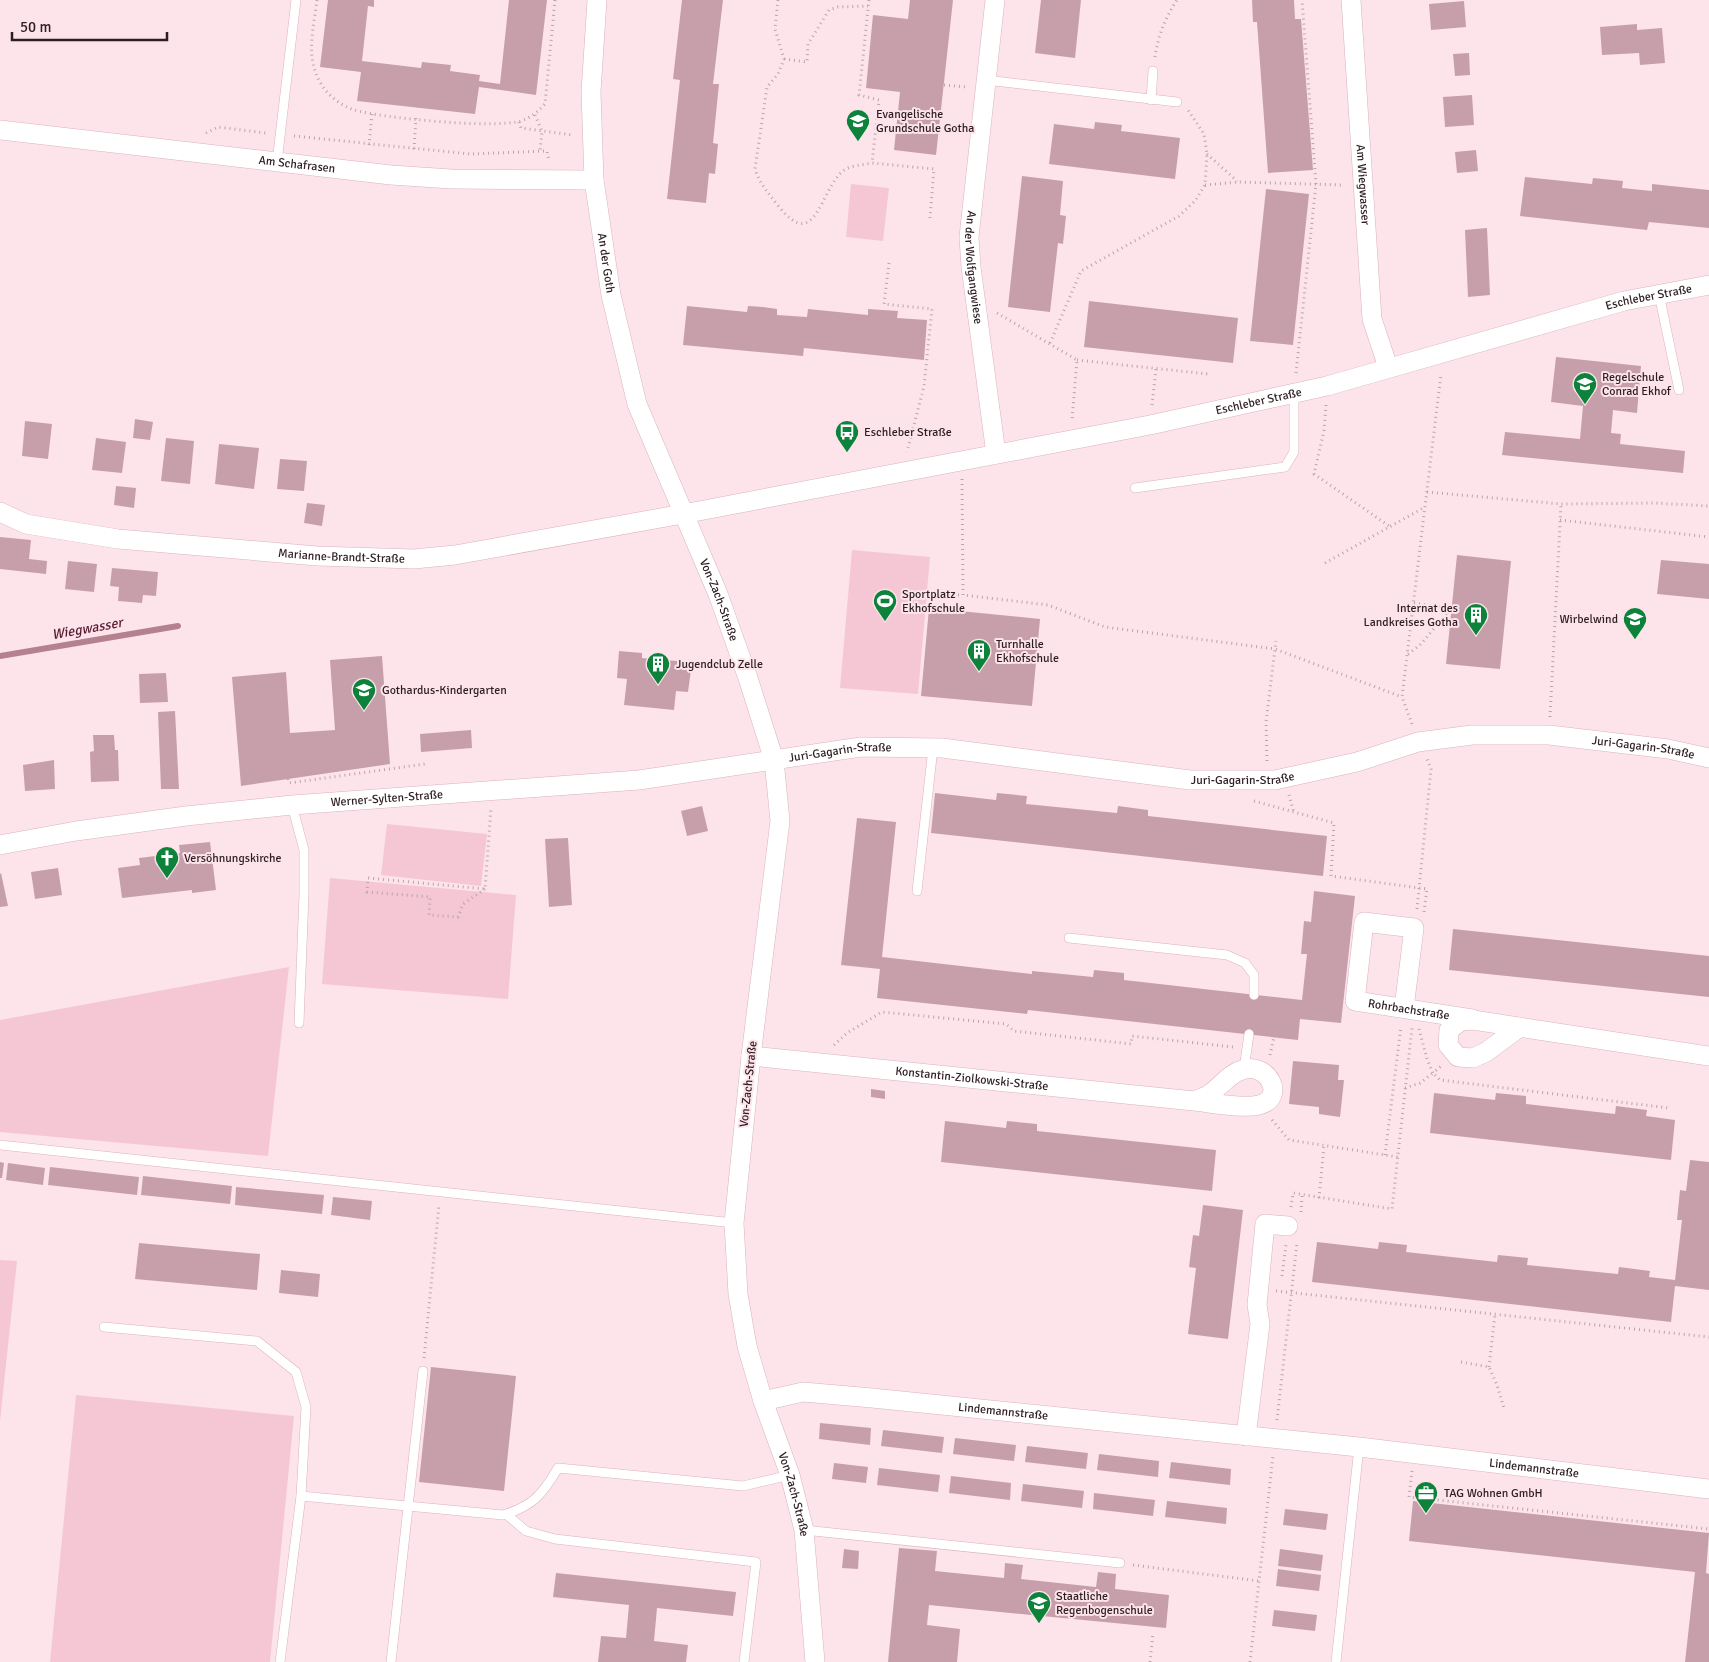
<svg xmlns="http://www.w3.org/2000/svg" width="1709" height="1662" font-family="Signika,sans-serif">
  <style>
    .green { fill: #f5c7d4 }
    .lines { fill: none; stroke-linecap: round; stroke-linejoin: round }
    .stream { stroke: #b48190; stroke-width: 6 }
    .building { fill: #c79fab }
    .lane-casing { stroke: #dab2bd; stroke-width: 10 }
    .street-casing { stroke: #dab2bd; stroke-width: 20 }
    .path { stroke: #baa4aa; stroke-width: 3; stroke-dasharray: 1 4; stroke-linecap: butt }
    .lane { stroke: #fff; stroke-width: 9 }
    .street { stroke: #fff; stroke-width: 19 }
    .labels { text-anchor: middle; stroke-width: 4; stroke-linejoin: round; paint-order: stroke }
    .poi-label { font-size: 12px; fill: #2d1e23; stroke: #fde4eb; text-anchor: start }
    .street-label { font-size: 12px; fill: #2d1e23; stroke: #fde4eb }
    .water-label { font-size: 14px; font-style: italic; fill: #581932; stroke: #fde4eb }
  </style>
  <rect width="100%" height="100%" fill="#fde4eb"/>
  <g class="green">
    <polygon points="851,184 889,188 883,241 846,237"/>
    <polygon points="852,550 930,557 918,694 840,688"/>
    <polygon points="387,824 487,834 481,886 381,875"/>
    <polygon points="330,878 516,895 508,999 322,984"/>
    <polygon points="289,967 268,1156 0,1132 0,1020"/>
    <polygon points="0,1260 17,1261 0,1421"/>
    <polygon points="76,1395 294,1416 270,1662 50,1662"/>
  </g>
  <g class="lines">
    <polyline class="stream" points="0,656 178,626"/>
  </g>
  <g class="building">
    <polygon points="328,0 374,0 374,7 368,6 362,61 421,68 422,62 451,65 450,71 480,75 479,81 500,84 509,0 547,0 536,95 479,87 475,114 357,101 361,72 320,67"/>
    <polygon points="682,0 723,0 713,84 719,84 713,143 718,144 715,174 709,173 706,203 667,199 680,80 673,79"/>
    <polygon points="910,0 953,0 936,155 894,150 900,92 866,88 873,15 908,19"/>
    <polygon points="1041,0 1081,0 1075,58 1035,53"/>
    <polygon points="1252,0 1294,0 1295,19 1301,19 1313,170 1268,173 1257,22 1253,22"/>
    <polygon points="1464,1 1466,27 1431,30 1429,4"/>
    <polygon points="1637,24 1637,30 1662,28 1665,63 1640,65 1639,53 1602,55 1600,27"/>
    <polygon points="1469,53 1470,75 1455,76 1453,54"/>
    <polygon points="1472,95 1474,125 1445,127 1443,97"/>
    <polygon points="1095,122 1122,125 1121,131 1180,138 1175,179 1049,164 1054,124 1094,129"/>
    <polygon points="1476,150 1478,171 1457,173 1455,152"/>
    <polygon points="1022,176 1063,181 1060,215 1066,216 1063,244 1058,243 1050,312 1008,307"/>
    <polygon points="1525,177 1592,184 1593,178 1623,181 1622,188 1652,191 1652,184 1709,190 1709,228 1649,222 1647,230 1520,216"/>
    <polygon points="1266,189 1309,194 1293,345 1250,341"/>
    <polygon points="1487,228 1490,295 1468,297 1465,230"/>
    <polygon points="1089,301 1238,318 1233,363 1084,347"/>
    <polygon points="687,306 747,312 748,306 763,307 777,309 777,315 807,317 808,309 868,315 868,309 898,311 897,318 927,320 924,360 804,348 803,356 683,345"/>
    <polygon points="1556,357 1641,366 1637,413 1613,410 1611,433 1621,434 1620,444 1685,451 1683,473 1502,455 1505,432 1580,439 1583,406 1551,402"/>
    <polygon points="135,419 153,422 150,440 133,438"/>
    <polygon points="25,421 52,424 48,459 22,456"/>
    <polygon points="96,438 126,442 122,473 92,470"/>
    <polygon points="166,438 194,441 190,484 161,481"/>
    <polygon points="219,444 259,448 254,489 215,484"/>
    <polygon points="280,459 307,461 304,491 277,489"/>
    <polygon points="116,486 136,488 134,508 114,505"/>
    <polygon points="307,503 325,505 322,526 304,523"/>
    <polygon points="0,537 31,540 29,559 47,561 46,574 0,569"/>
    <polygon points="1457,555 1511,561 1500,669 1446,664"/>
    <polygon points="1661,560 1709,564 1709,599 1657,594"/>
    <polygon points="68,561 97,564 94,592 65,589"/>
    <polygon points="112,568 158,572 156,596 143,595 142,603 118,601 119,587 110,586"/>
    <polygon points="929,608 1040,619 1032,706 921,696"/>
    <polygon points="619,651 642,653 642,658 677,661 677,668 691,670 688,692 676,691 674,710 624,705 627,679 617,678"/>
    <polygon points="382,656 390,764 241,786 232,677 286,672 290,733 335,730 330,660"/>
    <polygon points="166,673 168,702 140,703 139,674"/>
    <polygon points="175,711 179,789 161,789 158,712"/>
    <polygon points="471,730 472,748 421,752 420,734"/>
    <polygon points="93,735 114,735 115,750 118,750 119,781 91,782 90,752 94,751"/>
    <polygon points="54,760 55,789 25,791 23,765"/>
    <polygon points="935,793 996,800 997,793 1027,796 1026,804 1117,813 1118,806 1148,810 1148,816 1327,836 1323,876 931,833"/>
    <polygon points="702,806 708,831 687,836 681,811"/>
    <polygon points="857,818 896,822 882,957 1032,974 1032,971 1093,977 1094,970 1124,973 1124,980 1302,1000 1307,954 1301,954 1304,921 1311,922 1314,891 1355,896 1341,1023 1300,1019 1298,1040 1028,1010 1027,1014 877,998 880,969 841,965"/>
    <polygon points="568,838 572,905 549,907 545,839"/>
    <polygon points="210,842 216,890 192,893 192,890 122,898 118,868 140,865 139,858 180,853 179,845"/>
    <polygon points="58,868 62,895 35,899 31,872"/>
    <polygon points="1,873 8,906 0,907 0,874"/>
    <polygon points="1453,929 1709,956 1709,997 1449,970"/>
    <polygon points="1293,1061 1339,1065 1338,1080 1344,1080 1340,1117 1319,1114 1319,1107 1289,1104"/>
    <polygon points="871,1089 885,1091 885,1099 871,1097"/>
    <polygon points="1434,1093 1495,1100 1496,1093 1526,1096 1526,1104 1615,1114 1616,1106 1647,1110 1646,1116 1675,1120 1671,1160 1430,1133"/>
    <polygon points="945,1121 1006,1128 1007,1121 1037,1124 1037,1131 1216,1150 1212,1191 941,1162"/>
    <polygon points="1690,1160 1709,1162 1709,1290 1675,1286 1671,1322 1312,1282 1317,1242 1378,1249 1379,1242 1407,1245 1406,1252 1497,1262 1498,1255 1528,1258 1527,1265 1618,1274 1619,1267 1650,1271 1649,1277 1675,1280 1682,1220 1677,1220 1680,1190 1686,1191"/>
    <polygon points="0,1162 4,1163 2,1178 0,1178"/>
    <polygon points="8,1163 45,1168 43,1185 6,1180"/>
    <polygon points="50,1167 139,1177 137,1195 48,1185"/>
    <polygon points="143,1176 232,1186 230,1204 141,1195"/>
    <polygon points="236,1187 324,1195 322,1214 235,1205"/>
    <polygon points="333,1197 372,1201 370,1220 331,1215"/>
    <polygon points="1203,1205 1243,1210 1228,1339 1188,1334 1196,1268 1189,1267 1193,1235 1199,1236"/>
    <polygon points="139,1243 260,1254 257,1290 135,1279"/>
    <polygon points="281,1270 320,1274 318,1297 279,1293"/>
    <polygon points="431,1367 516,1376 504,1491 419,1482"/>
    <polygon points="820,1423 871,1428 870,1445 819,1439"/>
    <polygon points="883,1430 944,1437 942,1453 881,1446"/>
    <polygon points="955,1438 1016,1445 1014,1461 953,1454"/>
    <polygon points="1027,1446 1088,1453 1086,1469 1025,1462"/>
    <polygon points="1099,1454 1159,1461 1158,1477 1097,1470"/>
    <polygon points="1171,1462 1231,1469 1230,1485 1169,1478"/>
    <polygon points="834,1463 868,1467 866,1483 832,1479"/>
    <polygon points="879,1468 940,1475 938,1492 877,1485"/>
    <polygon points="951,1476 1011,1483 1010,1500 949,1493"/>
    <polygon points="1023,1484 1084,1491 1082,1508 1021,1501"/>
    <polygon points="1094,1493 1155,1500 1153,1516 1093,1509"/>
    <polygon points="1167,1501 1227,1508 1226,1524 1165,1517"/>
    <polygon points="1413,1501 1709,1533 1706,1573 1709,1574 1709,1662 1685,1662 1695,1572 1409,1541"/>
    <polygon points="1285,1509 1328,1514 1326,1530 1283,1525"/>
    <polygon points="899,1548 937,1551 935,1571 1004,1578 1005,1563 1023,1565 1021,1579 1096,1587 1098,1572 1116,1574 1115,1589 1169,1595 1166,1628 929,1605 927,1625 960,1629 957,1662 888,1662"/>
    <polygon points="844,1549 859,1551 858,1569 842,1568"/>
    <polygon points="1280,1549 1323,1555 1321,1571 1278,1566"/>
    <polygon points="1278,1569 1321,1575 1319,1591 1276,1586"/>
    <polygon points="556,1573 736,1592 733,1616 657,1608 654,1641 688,1645 686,1662 598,1662 601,1636 626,1638 629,1605 553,1597"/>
    <polygon points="1274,1610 1317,1615 1315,1631 1272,1626"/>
  </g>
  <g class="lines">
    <g class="lane-casing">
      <g id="lane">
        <polyline points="986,80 1177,102"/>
        <polyline points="1151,100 1153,71"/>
        <polyline points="277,162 296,0"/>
        <polyline points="1659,294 1679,390"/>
        <polyline points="1135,488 1285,467 1294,452 1294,393"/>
        <polyline points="292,805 304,850 304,895 299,1023"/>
        <polyline points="917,891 933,748"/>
        <polyline points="1069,938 1227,955 1245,963 1254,975 1254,995"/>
        <polyline points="1244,1069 1249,1034"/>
        <polyline points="0,1145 734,1223"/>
        <polyline points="104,1327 257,1341 296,1372 306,1407 301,1496"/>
        <polyline points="506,1514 526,1531 555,1539 756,1562 744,1662"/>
        <polyline points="804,1530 1120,1563"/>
        <path d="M280 1662 301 1496 503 1515C533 1506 542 1495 558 1468L743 1486 790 1475"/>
        <polyline points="391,1662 423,1371"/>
        <polyline points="1336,1662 1359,1447"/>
      </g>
    </g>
    <g class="street-casing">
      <g id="street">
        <path id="s1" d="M597 0 591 92 594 180 611 295 637 404 718 594 748 678 774 760 780 821 751 1056 734 1223 738 1294 747 1346 763 1401 790 1475 804 1530 815 1662"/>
        <path id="s2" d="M995 0 969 237 971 267 996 454"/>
        <path id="s3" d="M1351 0 1372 319 1388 367"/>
        <path id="s4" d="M0 130 391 175 451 179 594 180"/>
        <path id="s5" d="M0 512 26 524 118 539 317 556 414 559 455 555 683 514 1150 425 1327 386 1624 301 1709 285"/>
        <path id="s6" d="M0 845 76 831 186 816 292 805 639 780 861 747 942 748 1190 780H1275L1357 762 1418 742 1472 735H1549L1668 749 1709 758"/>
        <path id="s7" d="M1404 1008 1414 928 1364 922 1355 1001 1472 1019"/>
        <polyline points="1520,1027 1486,1052 1473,1058 1458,1057 1448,1045 1449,1030 1461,1021 1473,1020 1709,1056"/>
        <path id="s8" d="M751 1056 1194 1101C1212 1103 1242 1109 1259 1105 1287 1098 1268 1061 1242 1070 1230 1073 1221 1086 1211 1093 1206 1097 1199 1099 1194 1101"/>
        <path id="s9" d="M763 1401 803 1392 872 1398 1359 1447 1709 1489"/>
        <polyline points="1246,1436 1260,1324 1257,1305 1265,1224 1288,1226"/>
      </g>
    </g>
    <g class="path">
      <path d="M317 0C314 26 305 57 320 82 327 95 340 105 354 110 382 118 494 129 521 121 532 117 537 112 545 104L555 0"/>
      <path d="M778 0 775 29 784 59 778 74 767 87 755 169C760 185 770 195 780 208 816 252 820 190 843 171 850 165 863 165 872 163"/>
      <polyline points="869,0 859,95 879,100 872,163 934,169 930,218"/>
      <path d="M1155 57C1158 36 1165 18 1177 0"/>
      <polyline points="784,59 807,62 808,44 829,10 838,7 868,6"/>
      <polyline points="944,85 967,87"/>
      <polyline points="535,115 542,131 540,151"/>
      <polyline points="519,122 521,128 573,135"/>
      <polyline points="206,133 218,127 266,133"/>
      <polyline points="294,136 470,154 547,151 549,161"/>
      <polyline points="369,145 372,114"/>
      <polyline points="414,149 416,118"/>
      <polyline points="1207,154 1237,181"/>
      <polyline points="1205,185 1238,182 1344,185"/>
      <polyline points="889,263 884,304 932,309 924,386 907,452"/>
      <polyline points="997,313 1077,360 1072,420"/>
      <polyline points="1050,343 1081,271 1179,216 1195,201 1205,185 1207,154 1204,134 1188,110"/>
      <polyline points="1077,360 1208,374"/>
      <polyline points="1296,373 1316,184 1302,0"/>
      <polyline points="1152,405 1156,369"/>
      <polyline points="1326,405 1324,431 1314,474 1389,526"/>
      <polyline points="962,479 963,595 1048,605 1105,627 1275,649 1402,697"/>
      <polyline points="1427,492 1561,504 1655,503 1709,506"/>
      <polyline points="1560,520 1709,537"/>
      <polyline points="1325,563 1425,507"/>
      <polyline points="938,595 963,595"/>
      <polyline points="1414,603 1451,609"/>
      <polyline points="1408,654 1420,645 1451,609"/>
      <polyline points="1550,717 1561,504"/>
      <polyline points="1412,724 1402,697 1441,374"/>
      <polyline points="1267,761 1266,722 1276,641"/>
      <polyline points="288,779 289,783 425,764"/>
      <polyline points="1289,795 1294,813"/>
      <polyline points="1254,801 1334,823 1331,876 1427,889 1424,912"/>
      <polyline points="485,889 463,904 458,917 429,915 430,897 367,892 368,878 485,889 491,808"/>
      <polyline points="1417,909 1431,769 1427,759"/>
      <polyline points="1419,1029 1427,1059 1433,1073 1441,1066"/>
      <polyline points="834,1045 847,1033 882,1012 1006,1024 1014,1031 1131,1044 1132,1036 1233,1047"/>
      <polyline points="1270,1055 1274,1037"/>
      <polyline points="1405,1088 1420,1083 1433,1073 1440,1080 1669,1108"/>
      <polyline points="1272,1120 1289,1140 1398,1157"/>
      <polyline points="1385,1155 1401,1026"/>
      <polyline points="1319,1198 1324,1146"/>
      <polyline points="1291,1207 1293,1193 1392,1209 1412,1028"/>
      <polyline points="1301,1212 1302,1196"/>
      <polyline points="1282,1276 1286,1245"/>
      <polyline points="1276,1291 1709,1337"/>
      <polyline points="424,1358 439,1205"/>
      <polyline points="1461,1362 1489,1367 1497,1385 1504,1408"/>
      <polyline points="1489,1367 1495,1314"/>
      <polyline points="1277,1420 1297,1243"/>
      <polyline points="1412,1471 1409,1497 1709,1529"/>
      <polyline points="1133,1565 1259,1581"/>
      <polyline points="1150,1662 1153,1633"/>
      <polyline points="1250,1662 1273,1456"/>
    </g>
    <use href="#lane" class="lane"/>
    <use href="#street" class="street"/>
  </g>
  <defs>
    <g id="school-pin" transform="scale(1.25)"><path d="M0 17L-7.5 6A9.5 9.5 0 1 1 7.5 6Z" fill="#0c823b" stroke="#fde4eb"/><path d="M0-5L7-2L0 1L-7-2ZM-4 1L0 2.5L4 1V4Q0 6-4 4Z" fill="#fff"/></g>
    <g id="bus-pin" transform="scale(1.25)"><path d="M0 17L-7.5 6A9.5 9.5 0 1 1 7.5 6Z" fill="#0c823b" stroke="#fde4eb"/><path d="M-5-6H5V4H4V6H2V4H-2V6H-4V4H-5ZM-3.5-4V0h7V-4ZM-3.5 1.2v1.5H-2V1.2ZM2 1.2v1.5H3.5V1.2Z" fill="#fff"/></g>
    <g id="stadium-pin" transform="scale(1.25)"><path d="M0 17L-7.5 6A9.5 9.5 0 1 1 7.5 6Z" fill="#0c823b" stroke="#fde4eb"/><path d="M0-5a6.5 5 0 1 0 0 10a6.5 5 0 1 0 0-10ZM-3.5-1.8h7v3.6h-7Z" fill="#fff"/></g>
    <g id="building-pin" transform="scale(1.25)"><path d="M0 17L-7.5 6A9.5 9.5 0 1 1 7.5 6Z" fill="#0c823b" stroke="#fde4eb"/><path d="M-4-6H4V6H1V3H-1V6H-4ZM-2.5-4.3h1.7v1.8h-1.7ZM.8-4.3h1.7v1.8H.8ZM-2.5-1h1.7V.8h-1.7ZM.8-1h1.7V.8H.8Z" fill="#fff"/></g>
    <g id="church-pin" transform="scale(1.25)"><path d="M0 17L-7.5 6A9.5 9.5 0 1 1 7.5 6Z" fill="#0c823b" stroke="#fde4eb"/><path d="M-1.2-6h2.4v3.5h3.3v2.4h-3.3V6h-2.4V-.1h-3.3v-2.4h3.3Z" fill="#fff"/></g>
    <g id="office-pin" transform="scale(1.25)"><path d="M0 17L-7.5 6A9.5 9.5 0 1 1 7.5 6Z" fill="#0c823b" stroke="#fde4eb"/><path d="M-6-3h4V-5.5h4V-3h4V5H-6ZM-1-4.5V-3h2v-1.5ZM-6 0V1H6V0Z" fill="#fff"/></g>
  </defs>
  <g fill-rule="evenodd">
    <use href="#school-pin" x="858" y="121"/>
    <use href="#school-pin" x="1585" y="384"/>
    <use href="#bus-pin" x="847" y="432"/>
    <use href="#stadium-pin" x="885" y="601"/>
    <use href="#building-pin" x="1476" y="615"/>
    <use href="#school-pin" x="1635" y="619"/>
    <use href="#building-pin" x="979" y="651"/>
    <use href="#building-pin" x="658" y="664"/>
    <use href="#school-pin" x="364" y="690"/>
    <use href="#church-pin" x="167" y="858"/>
    <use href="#office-pin" x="1426" y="1493"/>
    <use href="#school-pin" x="1039" y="1603"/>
  </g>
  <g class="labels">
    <g class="poi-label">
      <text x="876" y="118">Evangelische<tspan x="876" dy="14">Grundschule Gotha</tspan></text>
      <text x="1602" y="381">Regelschule<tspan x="1602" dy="14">Conrad Ekhof</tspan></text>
      <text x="864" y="436">Eschleber Straße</text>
      <text x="902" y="598">Sportplatz<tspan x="902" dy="14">Ekhofschule</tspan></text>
      <text x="1458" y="612" text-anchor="end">Internat des<tspan x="1458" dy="14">Landkreises Gotha</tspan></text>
      <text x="1618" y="623" text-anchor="end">Wirbelwind</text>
      <text x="996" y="648">Turnhalle<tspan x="996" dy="14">Ekhofschule</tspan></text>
      <text x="676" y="668">Jugendclub Zelle</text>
      <text x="382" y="694">Gothardus-Kindergarten</text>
      <text x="184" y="862">Versöhnungskirche</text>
      <text x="1444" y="1497">TAG Wohnen GmbH</text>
      <text x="1056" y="1600">Staatliche<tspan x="1056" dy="14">Regenbogenschule</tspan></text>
    </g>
    <g class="street-label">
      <text dy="4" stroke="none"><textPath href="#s4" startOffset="299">Am Schafrasen</textPath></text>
      <text dy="4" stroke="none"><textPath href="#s3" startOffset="185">Am Wiegwasser</textPath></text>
      <text dy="4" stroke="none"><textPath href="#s1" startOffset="264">An der Goth</textPath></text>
      <text dy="4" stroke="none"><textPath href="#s2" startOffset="269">An der Wolfgangwiese</textPath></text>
      <text dy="4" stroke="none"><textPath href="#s5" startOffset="1682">Eschleber Straße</textPath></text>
      <text dy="4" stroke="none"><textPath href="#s5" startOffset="1278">Eschleber Straße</textPath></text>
      <text dy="4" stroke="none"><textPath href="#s5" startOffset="346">Marianne-Brandt-Straße</textPath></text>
      <text dy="4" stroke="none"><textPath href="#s1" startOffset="621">Von-Zach-Straße</textPath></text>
      <text dy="4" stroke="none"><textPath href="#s6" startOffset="1658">Juri-Gagarin-Straße</textPath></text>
      <text dy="4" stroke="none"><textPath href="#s6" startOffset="846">Juri-Gagarin-Straße</textPath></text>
      <text dy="4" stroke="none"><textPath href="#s6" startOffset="1251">Juri-Gagarin-Straße</textPath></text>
      <text dy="4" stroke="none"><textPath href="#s6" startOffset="390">Werner-Sylten-Straße</textPath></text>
      <text dy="4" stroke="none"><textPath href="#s7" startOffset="265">Rohrbachstraße</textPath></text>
      <text dy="4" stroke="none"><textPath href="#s8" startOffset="222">Konstantin-Ziolkowski-Straße</textPath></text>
      <text transform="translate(748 1084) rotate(-84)" y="4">Von-Zach-Straße</text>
      <text dy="4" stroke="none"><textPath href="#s9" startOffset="242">Lindemannstraße</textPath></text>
      <text dy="4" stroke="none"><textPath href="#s9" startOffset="776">Lindemannstraße</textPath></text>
      <text dy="4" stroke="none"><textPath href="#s1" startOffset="1536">Von-Zach-Straße</textPath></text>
    </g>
    <g class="water-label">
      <text transform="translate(87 628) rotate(-10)" y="5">Wiegwasser</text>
    </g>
  </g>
  <path d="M12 32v8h155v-8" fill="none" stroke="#2d1e23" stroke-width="2.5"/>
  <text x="20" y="32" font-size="15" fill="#2d1e23" stroke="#fde4eb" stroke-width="4" paint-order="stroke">50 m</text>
</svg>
